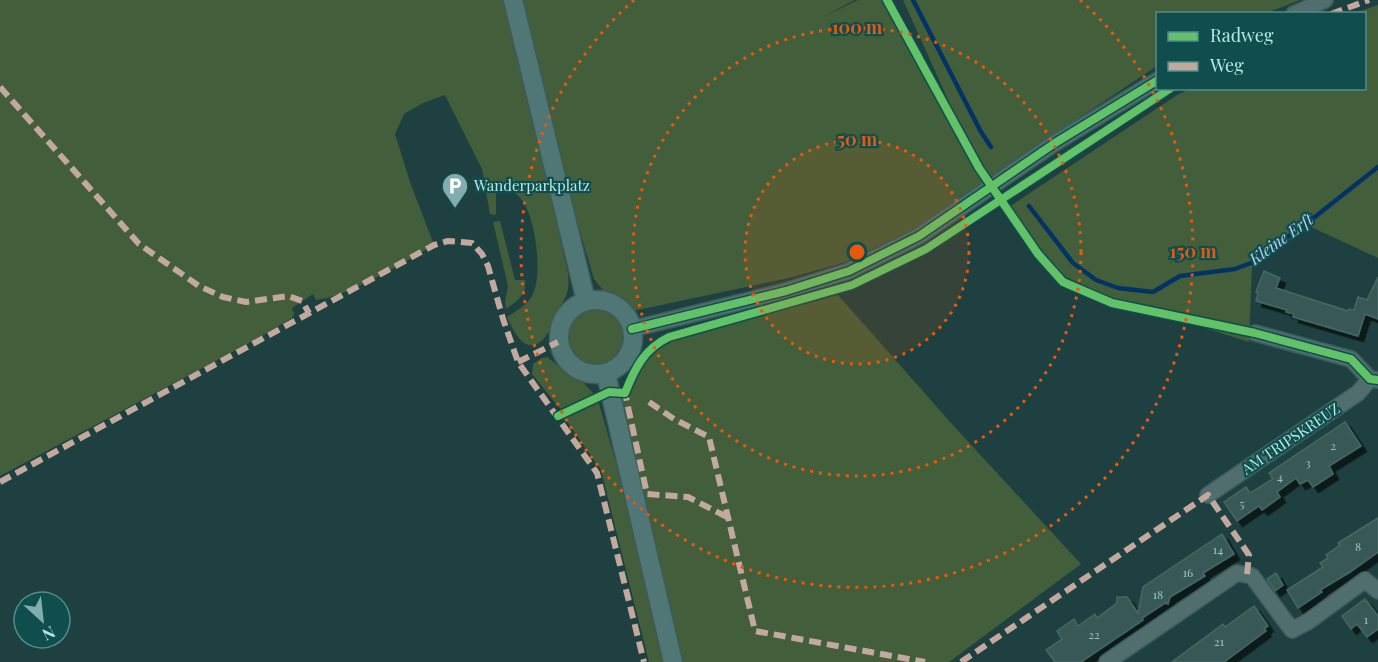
<svg xmlns="http://www.w3.org/2000/svg" width="1378" height="662" font-family="'Playfair Display',serif">
  <style>
    .green { fill: #435e3b }
    .lines { fill: none; stroke-linecap: round; stroke-linejoin: round }
    .stream { stroke: #033365; stroke-width: 4.5 }
    .building { fill: #395956; stroke: #446864; stroke-width: 1.5; filter: url(#shadow) }
    .minor-casing { stroke: #3c5c5c; stroke-width: 18 }
    .major-casing { stroke: #3c5c5c; stroke-width: 21 }
    .minor { stroke: #506e6e; stroke-width: 15 }
    .major { stroke: #517676; stroke-width: 18 }
    .quiet { stroke: #c3a89e; stroke-width: 6; stroke-dasharray: 12 6; stroke-linecap: butt }
    .cycleway-casing { stroke: #104e4e; stroke-width: 11 }
    .cycleway { stroke: #61c268; stroke-width: 8 }
    .ring { fill: none; stroke: #e8590c; stroke-width: 3; stroke-dasharray: 3 6 }
    .labels { text-anchor: middle; stroke-width: 4.5; stroke-linejoin: round; paint-order: stroke }
    .number-label { font-size: 12px; fill: #98c4c3 }
    .poi-label { font-size: 15px; fill: #b7e8e7; stroke: #104e4e; text-anchor: start }
    .street-label { font-size: 15px; fill: #b7e8e7; stroke: #104e4e }
    .water-label { font-size: 16px; font-style: italic; fill: #b7d2f4; stroke: #104e4e }
    .centre { fill: #e8590c; stroke: #104e4e; stroke-width: 3 }
    .ring-label { font-size: 18px; text-anchor: middle; font-weight: bold; fill: #e8590c; stroke: #104e4e; stroke-width: 4.5; stroke-linejoin: round; paint-order: stroke }
  </style>
  <defs>
    <filter id="shadow"><feDropShadow dx="5.5" dy="5.5" stdDeviation="0" flood-color="#0009"/></filter>
  </defs>
  <rect width="100%" height="100%" fill="#1e4040"/>
  <g class="green">
    <path d="M0 0H506L568 273C570 296 565 297 555 316 552 321 552 328 548 333 529 361 515 335 507 317 516 311 527 305 532 296 543 276 536 225 525 205 523 200 517 195 513 191L496 193V215L490 214 482 169 445 95 423 103 404 114 395 134 410 182 434 245C403 263 350 296 316 300L313 294 292 308 294 314 292 318 260 337 0 476Z"/>
    <polygon points="521,0 855,0 821,18 858,0 893,0 939,104 983,183 917,227 846,262 793,277 633,311 603,290 594,279 573,208"/>
    <polygon points="903,0 1300,0 1267,13 1158,14 1157,66 989,178 963,133"/>
    <polygon points="1378,5 1378,258 1309,226 1252,266 1249,342 1110,298 1068,278 1033,256 1006,209 1177,95 1190,89 1364,88 1364,14 1355,13"/>
    <path d="M500 221 515 280H525C527 295 517 301 506 309L505 303 508 286 493 222Z"/>
    <polygon points="838,295 951,423 1081,564 949,662 682,662 640,491 622,401 640,366 648,355 655,348 670,340"/>
    <circle cx="594" cy="338" r="32"/>
    <polygon points="547,357 573,377 579,378 595,395 573,408 562,411 532,374 533,364 542,358"/>
    <polygon points="598,400 616,463 665,662 649,662 601,470 566,420 568,415"/>
  </g>
  <g class="lines">
    <g class="stream">
      <polyline points="913,0 981,132 991,147"/>
      <polyline points="1029,206 1073,263 1096,280 1118,288 1153,292 1180,276 1235,269 1251,263 1306,224 1378,167"/>
    </g>
  </g>
  <g class="building">
    <polygon points="1264,271 1280,278 1276,288 1348,311 1349,309 1354,310 1358,297 1367,300 1378,277 1378,319 1365,314 1358,336 1293,317 1294,314 1286,312 1287,310 1256,301 1258,293 1256,292"/>
    <polygon points="1345,422 1361,446 1329,466 1333,474 1313,487 1308,480 1300,484 1296,478 1277,492 1280,497 1262,510 1259,506 1237,521 1224,502 1246,487 1250,493 1273,479 1269,473"/>
    <polygon points="1378,518 1378,552 1350,572 1320,590 1322,592 1298,608 1287,590 1323,567 1320,563 1328,558 1326,555 1340,545 1338,543"/>
    <polygon points="1222,534 1234,554 1203,573 1205,576 1170,597 1168,604 1165,603 1142,618 1143,620 1081,662 1055,662 1046,650 1062,639 1057,631 1074,619 1078,626 1095,614 1097,618 1117,603 1117,597 1127,597 1138,613 1143,587"/>
    <polygon points="1276,573 1283,585 1275,591 1267,579"/>
    <polygon points="1365,599 1378,616 1378,629 1367,637 1357,624 1351,629 1342,616"/>
    <polygon points="1254,606 1268,626 1264,629 1266,631 1224,662 1172,662 1223,624 1225,627"/>
  </g>
  <g class="lines">
    <g class="minor-casing">
      <g id="minor">
        <polyline points="1294,14 1325,0"/>
        <polyline points="632,329 786,291 849,271 919,236 1055,143 1158,80"/>
        <polyline points="1255,333 1351,359 1370,379 1378,380"/>
        <polyline points="1208,495 1358,393 1370,379"/>
        <polyline points="1107,662 1237,573 1252,576 1292,630 1309,621 1365,580 1378,591"/>
      </g>
    </g>
    <g class="major-casing">
      <g id="major">
        <polyline points="513,0 586,301"/>
        <circle cx="596" cy="337" r="37"/>
        <polyline points="606,374 673,662"/>
      </g>
    </g>
    <use href="#minor" class="minor"/>
    <use href="#major" class="major"/>
    <g class="quiet">
      <polyline points="1331,14 1369,0"/>
      <polyline points="0,87 139,244 199,286 223,297 246,302 288,296 302,301 309,313"/>
      <polyline points="518,362 558,342"/>
      <polyline points="626,389 625,393 647,494 688,497 729,518"/>
      <polyline points="649,402 674,419 709,437 755,631 925,662"/>
      <polyline points="0,482 434,245 448,241 472,243 482,254 488,266 503,319 518,362 597,473 644,662"/>
      <polyline points="961,662 1208,495 1249,555 1247,575"/>
    </g>
    <g class="cycleway-casing">
      <g id="cycleway">
        <polyline points="887,0 979,168 1038,254 1063,282 1112,303 1255,333 1351,359 1370,379 1378,380"/>
        <polyline points="632,329 786,291 849,271 919,236 1055,143 1158,80"/>
        <path d="M558 416 609 392 625 393C635 368 644 349 669 337L852 285 926 249 1171 88"/>
      </g>
    </g>
    <use href="#cycleway" class="cycleway"/>
  </g>
  <circle cx="857" cy="252" r="112" fill="#e8590c" fill-opacity=".12"/>
  <g class="ring">
    <circle cx="857" cy="252" r="112"/>
    <circle cx="857" cy="252" r="224"/>
    <path d="M1080 0A336 336 0 1 1 634 0"/>
  </g>
  <defs>
    <g id="parking-pin" transform="scale(1.35)"><path d="M0 17L-7.5 6A9.5 9.5 0 1 1 7.5 6Z" fill="#81adad" stroke="#104e4e"/><path d="M-3.5-5.5H1a3.5 3.5 0 0 1 0 7H-1V5.5H-3.5ZM-1-3.4V-.6H.8a1.4 1.4 0 0 0 0-2.8Z" fill="#fff"/></g>
  </defs>
  <g fill-rule="evenodd">
    <use href="#parking-pin" x="455" y="186"/>
  </g>
  <g class="labels">
    <g class="number-label">
      <text x="1333" y="450">2</text>
      <text x="1308" y="467">3</text>
      <text x="1280" y="481">4</text>
      <text x="1242" y="508">5</text>
      <text x="1358" y="551">8</text>
      <text x="1218" y="554">14</text>
      <text x="1188" y="577">16</text>
      <text x="1158" y="599">18</text>
      <text x="1366" y="624">1</text>
      <text x="1094" y="639">22</text>
      <text x="1219" y="646">21</text>
    </g>
    <g class="poi-label">
      <text x="474" y="191">Wanderparkplatz</text>
    </g>
    <g class="street-label">
      <text transform="translate(1291 439) rotate(-34)" y="5">AM TRIPSKREUZ</text>
    </g>
    <g class="water-label">
      <text transform="translate(1281 239) rotate(-36)" y="6">Kleine Erft</text>
    </g>
  </g>
  <circle cx="857" cy="252" r="9" class="centre"/>
  <g class="ring-label">
    <text x="857" y="34">100 m</text>
    <text x="857" y="146">50 m</text>
    <text x="1193" y="258">150 m</text>
  </g>
  <rect x="1156" y="12" width="210" height="78" fill="#104e4e" stroke="#538c8b" stroke-width="1.5"/>
  <rect x="1168" y="32" width="30" height="9" fill="#61c268" stroke="#538c8b" stroke-width="1.5"/>
  <text x="1210" y="42" font-size="18" fill="#b7e8e7">Radweg</text>
  <rect x="1168" y="62" width="30" height="9" fill="#c3a89e" stroke="#538c8b" stroke-width="1.5"/>
  <text x="1210" y="72" font-size="18" fill="#b7e8e7">Weg</text>
  <g transform="translate(42 620) rotate(153)"><circle r="28" fill="#104e4e" stroke="#538c8b" stroke-width="1.5"/>
  <path d="M0-4.5L10 22L0 15L-10 22Z" fill="#81adad"/>
  <text y="-9" font-size="16" font-weight="bold" text-anchor="middle" fill="#b7e8e7">N</text>
  </g>
</svg>
